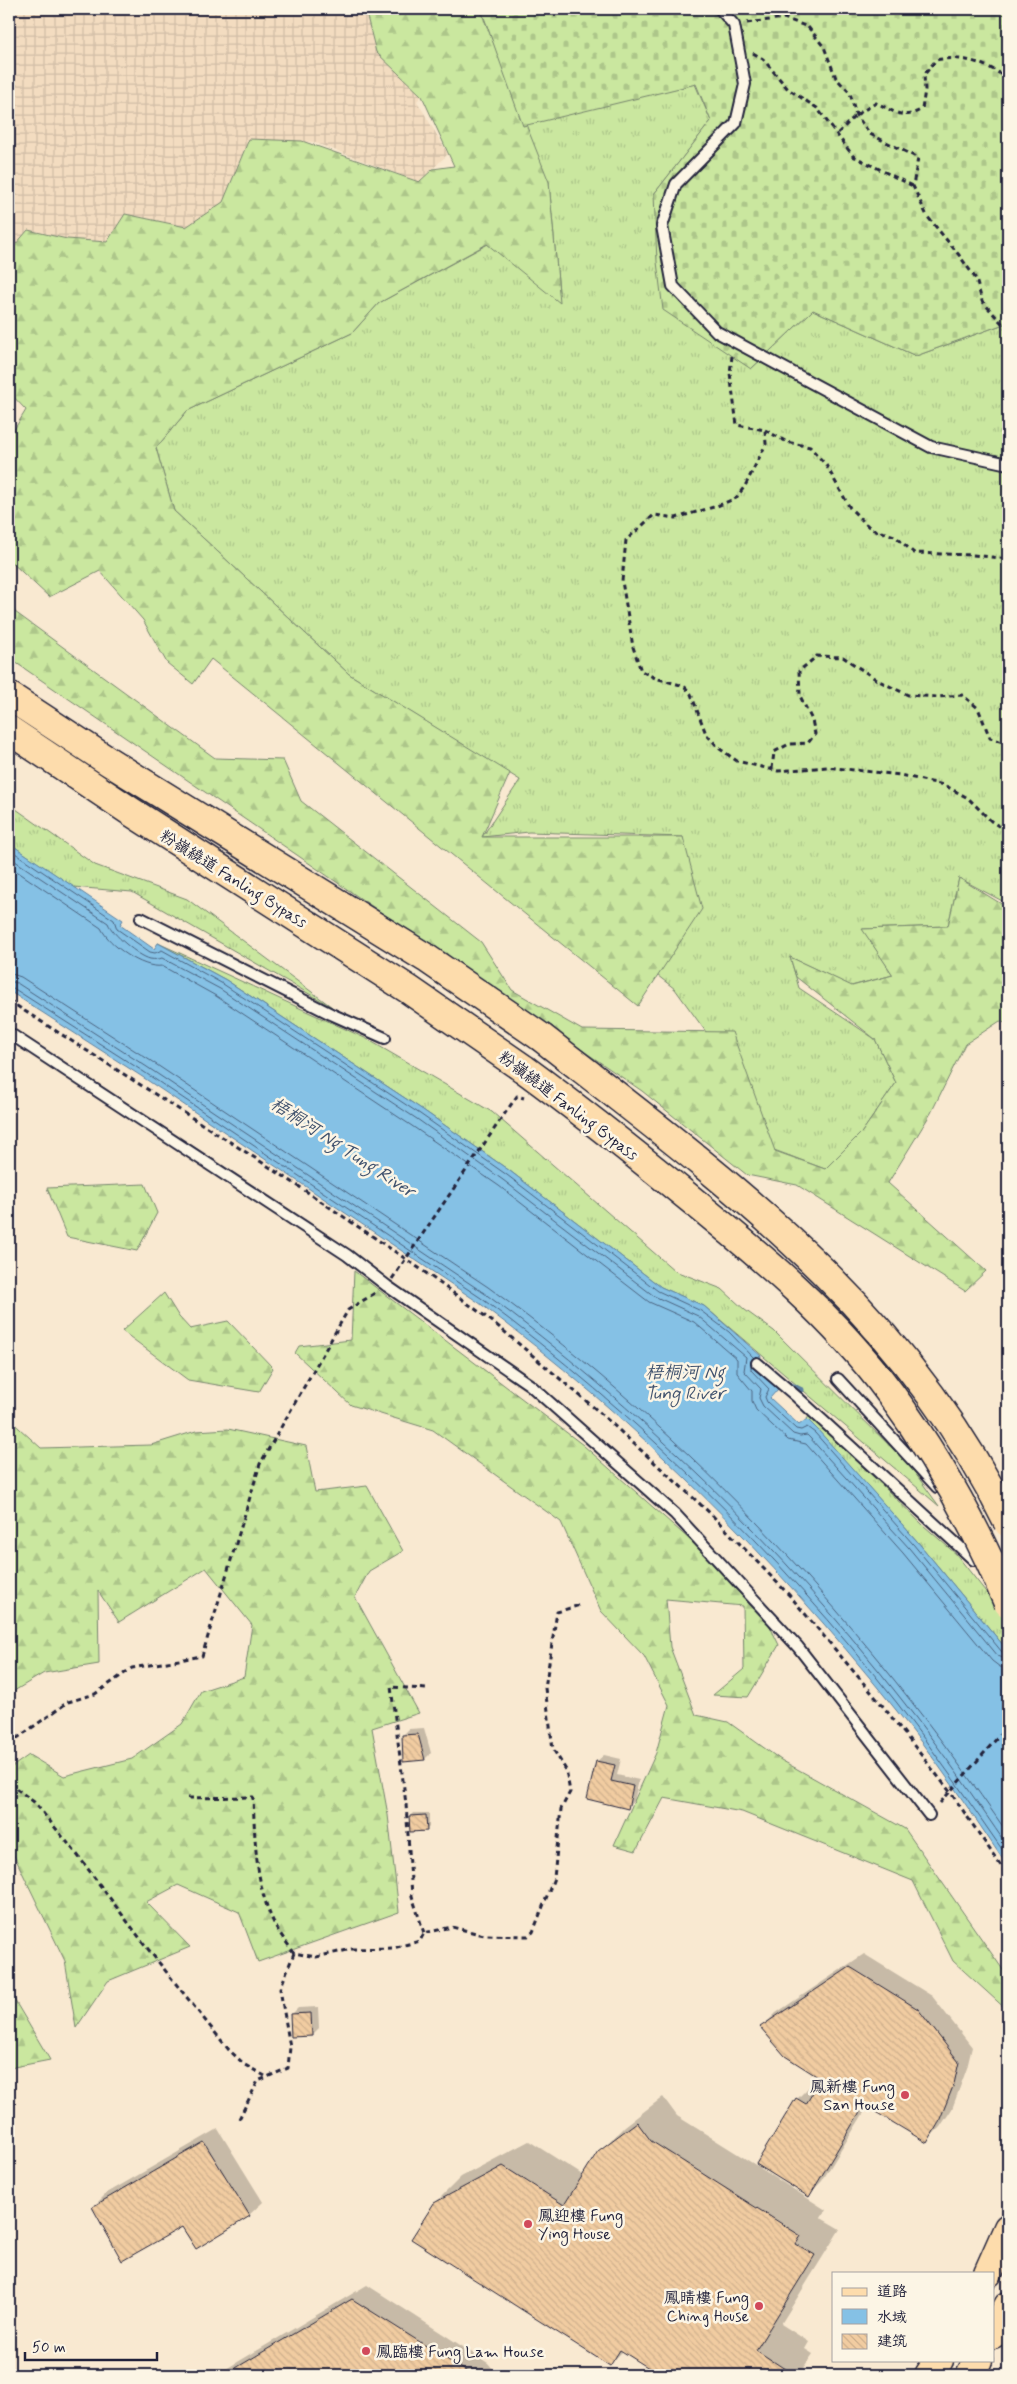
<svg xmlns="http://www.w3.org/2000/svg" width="1017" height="2384" font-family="Mynerve,'LXGW WenKai TC',sans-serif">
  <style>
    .industrial { fill: url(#industrial-grid) }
    .grass { fill: url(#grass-tufts); stroke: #76846d }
    .forest { fill: url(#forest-firs); stroke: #76846d }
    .cemetery { fill: url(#cemetery-stones); stroke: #76846d }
    .water { fill: #85c1e5; stroke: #5d81a1 }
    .shadow { fill: #0003 }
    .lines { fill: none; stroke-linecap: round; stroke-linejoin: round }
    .shore { stroke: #4a627f; stroke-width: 1 }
    .stream { stroke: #5d81a1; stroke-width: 5 }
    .building { fill: url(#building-back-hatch); stroke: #22223b }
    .lane-casing { stroke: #22223b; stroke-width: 14 }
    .primary-casing { stroke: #22223b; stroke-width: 31 }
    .path { stroke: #22223b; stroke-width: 3; stroke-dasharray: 5 4; stroke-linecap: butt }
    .lane { stroke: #fcf5e5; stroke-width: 10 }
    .primary { stroke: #fddcac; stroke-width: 28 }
    .primary-bridge-casing { stroke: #22223b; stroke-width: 31; stroke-linecap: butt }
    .path-bridge { stroke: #22223b; stroke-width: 3; stroke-dasharray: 5 4; stroke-linecap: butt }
    .primary-bridge { stroke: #fddcac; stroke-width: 28 }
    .poi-dot { fill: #d1495b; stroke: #fcf5e5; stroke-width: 2 }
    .labels { text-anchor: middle; stroke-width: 5; stroke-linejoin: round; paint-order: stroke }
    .street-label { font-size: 16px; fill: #22223b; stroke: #fcf5e5 }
    .poi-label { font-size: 16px; fill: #22223b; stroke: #fcf5e5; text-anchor: end }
    .water-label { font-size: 18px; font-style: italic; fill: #40526e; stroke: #fcf5e5 }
  </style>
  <defs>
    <pattern id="industrial-grid" width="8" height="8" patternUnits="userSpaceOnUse" patternTransform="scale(1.25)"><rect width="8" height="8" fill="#f3dcc0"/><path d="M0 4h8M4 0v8" fill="none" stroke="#d0bca6"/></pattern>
    <pattern id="grass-tufts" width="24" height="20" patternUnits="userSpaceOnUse" patternTransform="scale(1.25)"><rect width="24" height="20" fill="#cae79f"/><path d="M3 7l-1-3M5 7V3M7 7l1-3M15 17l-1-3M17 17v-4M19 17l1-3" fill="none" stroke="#adc68a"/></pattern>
    <pattern id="forest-firs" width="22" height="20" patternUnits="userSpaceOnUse" patternTransform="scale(1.25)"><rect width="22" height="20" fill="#cae79f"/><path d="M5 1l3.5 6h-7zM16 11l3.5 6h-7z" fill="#adc68a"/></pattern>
    <pattern id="cemetery-stones" width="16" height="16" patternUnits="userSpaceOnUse" patternTransform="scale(1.25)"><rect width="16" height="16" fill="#cae79f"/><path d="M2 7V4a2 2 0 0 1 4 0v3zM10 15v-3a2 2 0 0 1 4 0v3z" fill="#adc68a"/></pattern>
    <pattern id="building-back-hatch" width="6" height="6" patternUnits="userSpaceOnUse" patternTransform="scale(1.25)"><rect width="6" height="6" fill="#f1cca1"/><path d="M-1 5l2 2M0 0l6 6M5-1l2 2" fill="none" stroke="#ceaf8c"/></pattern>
  </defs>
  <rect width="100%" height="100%" fill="#f9e9d1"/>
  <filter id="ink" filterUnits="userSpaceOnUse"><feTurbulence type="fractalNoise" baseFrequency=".02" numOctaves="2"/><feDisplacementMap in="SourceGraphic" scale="10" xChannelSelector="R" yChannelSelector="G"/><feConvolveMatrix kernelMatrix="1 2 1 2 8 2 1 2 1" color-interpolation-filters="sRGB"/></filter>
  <g filter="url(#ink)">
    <polygon class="industrial" points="9,9 365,9 376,51 422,96 417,101 448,154 419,182 313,142 249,139 223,203 186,227 125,214 107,242 67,239 28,230 9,259"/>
    <g class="grass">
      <polygon points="695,84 711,121 654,194 751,369 813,310 916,356 1004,324 1008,326 1008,904 959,878 948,926 863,929 893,975 851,986 790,957 799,988 875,1039 896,1083 862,1132 825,1169 766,1147 732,1068 675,989 627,952 683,837 529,832 482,837 520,780 349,674 174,511 156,448 187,411 352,333 379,303 488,244 559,292 549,182 509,127"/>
      <polygon points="9,804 95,865 187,899 332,1007 132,892 73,887 9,843"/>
      <polygon points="158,943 367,1039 492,1112 675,1271 722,1289 745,1310 774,1331 910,1466 939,1506 704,1306 661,1287 510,1171 423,1110 226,980"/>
      <polygon points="810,1415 923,1525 956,1554 1008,1620 1008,1651 917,1541 807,1419"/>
    </g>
    <g class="forest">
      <polygon points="365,9 480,9 549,182 560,303 487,244 379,303 352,333 187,411 156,448 174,511 349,674 510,773 482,837 683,837 702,909 638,1006 211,659 193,684 167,663 143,620 100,571 49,597 9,560 9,438 26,410 9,392 9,252 28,230 67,239 107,242 125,214 186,227 223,202 249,139 302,141 419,182 433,169 454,166 422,96 376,52"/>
      <polygon points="9,601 15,612 215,758 283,760 301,801 481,942 512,990 582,1030 732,1032 775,1151 825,1169 862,1132 896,1083 875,1039 796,977 790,957 852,986 893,975 862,929 948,926 959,878 1008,908 1008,1024 1000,1021 965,1044 931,1113 888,1183 986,1271 965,1291 797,1185 747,1175 642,1091 9,658"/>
      <polygon points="145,1184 157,1213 137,1251 67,1237 47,1188"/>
      <polygon points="354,1271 583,1445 699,1548 761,1608 779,1645 748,1697 713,1695 744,1669 743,1606 666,1599 670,1647 696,1715 728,1722 781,1760 905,1829 1008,1977 1008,2011 953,1961 913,1881 742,1812 664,1798 636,1851 614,1845 656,1753 669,1705 644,1656 601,1611 561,1522 433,1430 351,1405 295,1353 299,1346 351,1340"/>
      <polygon points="164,1293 179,1317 190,1329 228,1321 273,1368 259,1392 188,1380 122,1331"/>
      <polygon points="9,1419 41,1448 151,1445 196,1431 228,1429 306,1446 315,1492 367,1486 403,1551 369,1571 355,1597 419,1713 372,1728 388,1815 399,1912 258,1962 239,1912 178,1885 146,1902 190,1947 108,1981 76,2028 65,1961 9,1845 9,1769 29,1755 64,1776 132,1759 182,1724 201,1691 244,1677 252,1625 206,1568 119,1622 98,1591 99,1664 44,1673 9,1694 9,1547 14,1544 9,1539"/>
      <polygon points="9,1973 15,2001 50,2060 9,2068"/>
    </g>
    <polygon class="cemetery" points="481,9 1008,9 1008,326 1004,324 916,356 813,310 751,369 663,310 657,262 654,194 711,121 696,84 523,126"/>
    <path class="water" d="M9 843 123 920 120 925 154 949 158 943 226 980 423 1110 510 1171 661 1287 704 1306 761 1356 755 1367 778 1389 770 1398 799 1425 807 1419 818 1430 917 1541 1008 1651V1867C971 1812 934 1756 892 1705 771 1555 633 1417 478 1302L141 1076 9 991Z"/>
    <g class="shadow">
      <polygon points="424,1728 431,1753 425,1759 404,1760 403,1735 409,1729"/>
      <polygon points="604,1755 621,1759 617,1775 639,1780 634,1801 627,1807 589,1798 597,1761"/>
      <polygon points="413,1813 429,1813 429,1827 426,1830 410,1816"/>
      <polygon points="864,1954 932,1996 972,2047 967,2068 952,2109 940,2127 926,2141 868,2106 822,2181 808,2195 761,2166 760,2168 826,2210 821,2218 840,2229 781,2324 809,2342 805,2349 813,2354 798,2375 662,2375 623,2351 610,2364 435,2203 461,2177 529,2141 584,2176 599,2152 625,2126 663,2097 677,2116 757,2166 797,2099 811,2085 817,2089 823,2078 762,2027 776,2013"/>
      <polygon points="318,2007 319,2028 312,2035 291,2015 298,2008"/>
      <polygon points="218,2129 263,2202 249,2215 183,2226 93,2207 107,2193"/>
      <polygon points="367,2285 488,2363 498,2375 216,2375"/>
    </g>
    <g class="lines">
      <g class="shore">
        <polyline points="9,849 114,920 117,929 150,952 155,953 162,950 223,984 420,1114 507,1175 658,1291 701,1311 729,1332 754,1358"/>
        <path d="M9 857 108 923C112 934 138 956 150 959 155 960 159 959 162 958L220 989 417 1119 503 1180 654 1296 698 1316 746 1357 744 1371 761 1389 759 1398 763 1406 793 1434 800 1436 807 1435 810 1438 909 1548 998 1656 1008 1660"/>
        <path d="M9 866 101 928C109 945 142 969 162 966L216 996 412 1126 499 1186 649 1302 694 1322 737 1359V1373L752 1391V1401L756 1410 788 1440 806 1444 903 1553 992 1661 1000 1667 1008 1668"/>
        <path d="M9 973 21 977 151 1061 488 1287C693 1436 866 1626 1008 1834"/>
        <path d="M9 981 17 983 147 1067 484 1293C637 1405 786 1551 902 1700 940 1748 974 1797 1008 1847"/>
        <path d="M9 987 13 988 144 1072 481 1298C636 1413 778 1552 897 1703 936 1753 972 1806 1008 1858"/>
        <polyline points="751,1363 751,1370 769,1389 765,1397 767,1402 796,1429 801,1430 807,1427 815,1433 913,1544 1002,1652 1008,1654"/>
      </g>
      <polyline class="stream" points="785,1382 802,1390"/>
    </g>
    <g class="building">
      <polygon points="418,1734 425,1760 403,1762 402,1735"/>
      <polygon points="596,1761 615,1765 611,1781 633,1786 628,1809 587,1799"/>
      <polygon points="426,1815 427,1831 410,1832 409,1816"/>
      <polygon points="850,1967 918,2009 959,2062 954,2084 938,2124 927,2143 864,2105 809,2197 756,2164 796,2098 806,2104 821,2079 785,2056 760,2027"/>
      <polygon points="311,2013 312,2036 291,2037 290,2014"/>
      <polygon points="637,2122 651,2141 801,2236 796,2244 815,2255 756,2350 794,2375 660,2375 620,2350 610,2366 411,2239 434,2203 503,2166 564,2205 598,2151"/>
      <polygon points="204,2142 250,2216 196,2249 182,2227 122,2261 92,2207"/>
      <polygon points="352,2299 472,2375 224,2375"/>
    </g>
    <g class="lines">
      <g class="lane-casing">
        <g id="lane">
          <polyline points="720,9 734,25 745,84 736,123 676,184 662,226 673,286 717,332 931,447 1008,464"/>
          <polyline points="141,918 331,1014 385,1038"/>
          <polyline points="9,1033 347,1255 387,1286 530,1385 675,1514 798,1647 929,1815"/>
          <polyline points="757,1363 797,1397 974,1560"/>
          <polyline points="838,1379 937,1487"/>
        </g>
      </g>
      <g class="primary-casing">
        <g id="primary">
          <polyline points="9,696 108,761 426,958 541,1037"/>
          <polyline points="9,730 130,811 408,989 524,1069"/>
          <polyline points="988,2273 1008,2228"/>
          <polyline points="993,2334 1008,2306"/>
          <polyline points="929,2375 939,2360"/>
          <polyline points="970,2375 978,2360"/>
        </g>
      </g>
      <g class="path">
        <polyline points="747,23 784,18 808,27 824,47 836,78 850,93 856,115 870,134 918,158 913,186 927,216 959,255 976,279 982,301 1008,330"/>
        <polyline points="753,53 763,59 788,89 817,108 853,156 913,186"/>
        <path d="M838 133 856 115 876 103C895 111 902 121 922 109L925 90 924 75 936 60C961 55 989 63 1008 80"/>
        <polyline points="732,356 730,373 737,425 765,430 766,444 745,486 736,498 717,506 676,518 654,515 626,540 622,581 633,647 641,671 655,678 684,686 691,694 706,734 720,749 737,761 778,771 827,767 900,775 944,785 968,798 991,821 1008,832"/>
        <polyline points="765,430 787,442 810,447 826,465 850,508 871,529 895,536 914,553 973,555 1008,559"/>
        <polyline points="772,769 774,752 789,744 808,743 815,734 812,720 800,696 799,671 817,656 843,657 877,680 908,695 938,697 962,695 978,708 990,738 1006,743 1008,740"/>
        <polyline points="9,1001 288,1179 419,1268 493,1322 598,1411 711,1514 790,1596 882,1705 951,1793 1008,1876"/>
        <polyline points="499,1122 517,1096 524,1098"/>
        <polyline points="9,1744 68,1702 95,1694 132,1668 202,1656 260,1464 348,1310 375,1293"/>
        <polyline points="9,1783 34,1802 76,1853 148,1949 229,2050 245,2065 265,2076"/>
        <path d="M188 1798 253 1797C255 1839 255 1883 273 1921 278 1932 287 1943 294 1953"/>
        <polyline points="424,1933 412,1896 406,1804 391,1687 428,1689"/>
        <polyline points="239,2119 258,2081 288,2068 290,2047 280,1989 294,1953 316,1957 352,1949 393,1948 420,1941 424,1933 452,1927 484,1935 528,1936 533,1932 554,1878 561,1809 570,1792 566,1770 553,1749 545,1688 557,1612 580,1605"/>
      </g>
      <use href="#lane" class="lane"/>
      <use href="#primary" class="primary"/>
      <g class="primary-bridge-casing">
        <g id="primary-bridge">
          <path d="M541 1037C723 1179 905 1309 1008 1523"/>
          <path d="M524 1069C580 1110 634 1153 688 1197 761 1256 834 1317 890 1393 938 1458 977 1528 1008 1603"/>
        </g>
      </g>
      <g class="path-bridge">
        <polyline points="392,1279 499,1122"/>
        <polyline points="940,1803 1008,1726"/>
      </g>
      <use href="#primary-bridge" class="primary-bridge"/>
    </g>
  </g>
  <g class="poi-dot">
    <circle cx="905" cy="2095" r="5"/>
    <circle cx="528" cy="2224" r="5"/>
    <circle cx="759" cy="2306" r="5"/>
    <circle cx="366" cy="2351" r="5"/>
  </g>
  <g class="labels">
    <g class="street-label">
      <text transform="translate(234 878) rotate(32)" y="6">粉嶺繞道 Fanling Bypass</text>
      <text transform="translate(569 1105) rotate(37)" y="6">粉嶺繞道 Fanling Bypass</text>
    </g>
    <g class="poi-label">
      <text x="895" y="2092">鳳新樓 Fung<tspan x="895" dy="18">San House</tspan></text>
      <text x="538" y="2221" text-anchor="start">鳳迎樓 Fung<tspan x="538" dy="18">Ying House</tspan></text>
      <text x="749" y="2303">鳳晴樓 Fung<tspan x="749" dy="18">Ching House</tspan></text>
      <text x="376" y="2357" text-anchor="start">鳳臨樓 Fung Lam House</text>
    </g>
    <g class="water-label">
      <text transform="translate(343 1147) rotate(33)" y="6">梧桐河 Ng Tung River</text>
      <text x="685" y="1378">梧桐河 Ng<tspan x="685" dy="21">Tung River</tspan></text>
    </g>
  </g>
  <rect width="1017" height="2384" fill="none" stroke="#fcf5e5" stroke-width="30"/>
  <rect x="15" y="15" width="987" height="2354" fill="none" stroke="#22223b" stroke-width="2" filter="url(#ink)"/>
  <rect x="832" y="2272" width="162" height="90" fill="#fcf5e5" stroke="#a5a1a1"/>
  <rect x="842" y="2288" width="25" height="8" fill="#fddcac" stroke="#a5a1a1"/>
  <text x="877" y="2296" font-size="15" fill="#22223b">道路</text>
  <rect x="842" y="2309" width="25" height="15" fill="#85c1e5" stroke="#a5a1a1"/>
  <text x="877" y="2322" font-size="15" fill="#22223b">水域</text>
  <rect x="842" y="2334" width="25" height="15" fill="url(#building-back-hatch)" stroke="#a5a1a1"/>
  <text x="877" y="2346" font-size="15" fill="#22223b">建筑</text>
  <path d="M25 2352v8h132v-8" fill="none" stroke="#22223b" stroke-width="2.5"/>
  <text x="32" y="2352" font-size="15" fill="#22223b" stroke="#fcf5e5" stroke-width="4" paint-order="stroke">50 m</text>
</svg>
